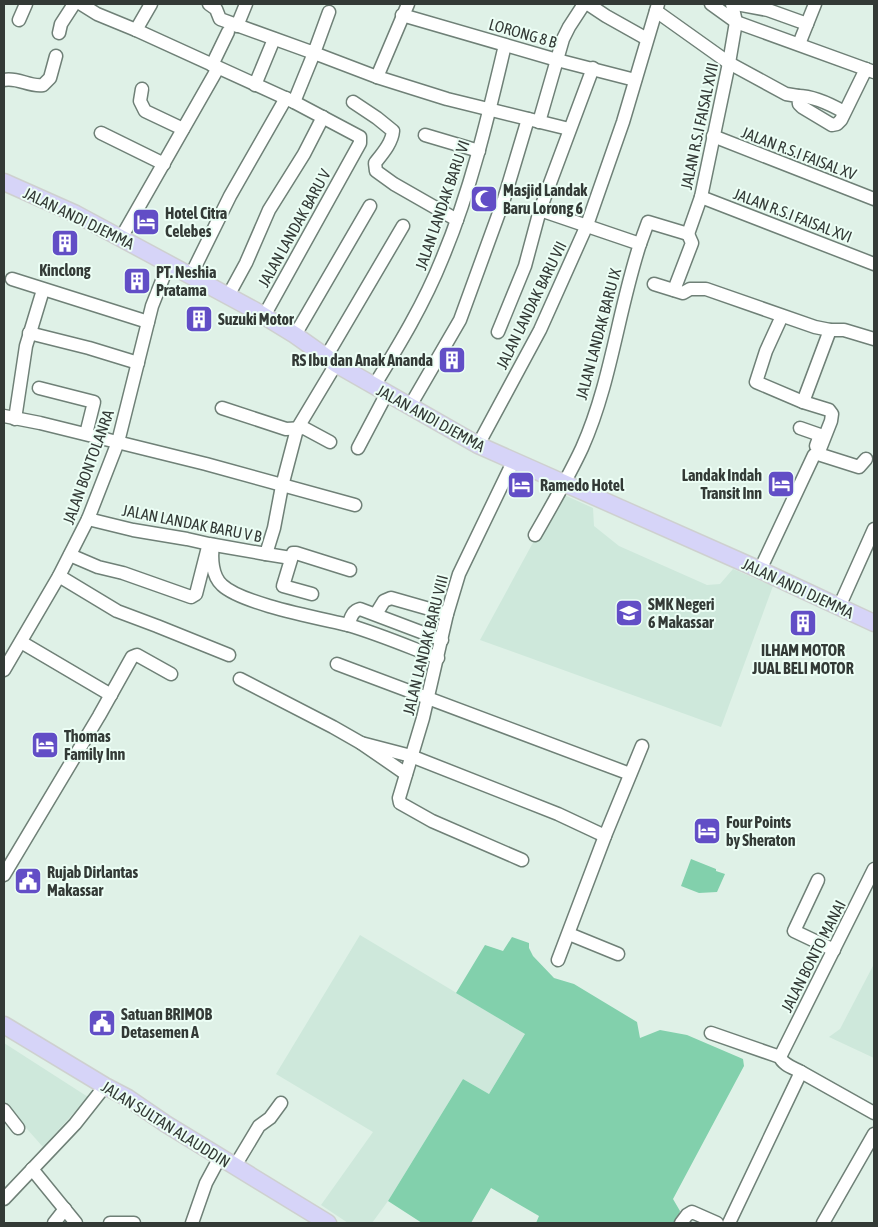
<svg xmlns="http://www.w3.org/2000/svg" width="878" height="1227" font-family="'Asap Condensed',sans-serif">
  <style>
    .built { fill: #cee8db }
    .green { fill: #82d0ac }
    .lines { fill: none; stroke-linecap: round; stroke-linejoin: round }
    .minor-casing { stroke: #6f8077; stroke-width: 15 }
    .major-casing { stroke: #ced0cf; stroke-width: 19 }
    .minor { stroke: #fff; stroke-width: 12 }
    .major { stroke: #d6d4f8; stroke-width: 16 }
    .labels { text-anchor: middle; stroke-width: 4; stroke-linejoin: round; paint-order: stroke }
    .street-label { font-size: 16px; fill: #333a36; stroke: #ecfef5 }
    .poi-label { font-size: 16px; font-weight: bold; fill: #333a36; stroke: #ecfef5; text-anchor: start }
  </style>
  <rect width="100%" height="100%" fill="#dff1e7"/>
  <g class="built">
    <polygon points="560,493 593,508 594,526 619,546 707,585 720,584 733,569 773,586 721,727 480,640"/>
    <polygon points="360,935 525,1034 489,1094 463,1079 388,1201 372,1223 348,1223 321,1205 373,1132 276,1074"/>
    <polygon points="874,964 874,1058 829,1037 840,1029"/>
    <polygon points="4,1043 88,1097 43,1147 4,1103"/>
  </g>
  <g class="green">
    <polygon points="691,859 716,869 716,871 725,874 717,892 699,893 681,886"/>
    <polygon points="512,937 529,943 529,948 533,956 554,978 574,984 637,1022 640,1038 660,1030 687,1035 743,1059 744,1066 673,1199 680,1211 676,1223 536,1223 539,1216 491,1188 471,1223 422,1223 388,1201 463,1079 489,1094 525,1034 456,993 485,945 503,951"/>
  </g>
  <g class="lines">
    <g class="minor-casing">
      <g id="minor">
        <polyline points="81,4 97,14 136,30"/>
        <polyline points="151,4 136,30 294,102 360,137 360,143 264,316"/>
        <polyline points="209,4 216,9 220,19 314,53 329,12"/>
        <polyline points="588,4 606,16 647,39"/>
        <polyline points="711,4 736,22 874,72"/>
        <polyline points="736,4 768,10 807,24"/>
        <polyline points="656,11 729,63 786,94 798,96 799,104 802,107 832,125 837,124 841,120 866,69"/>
        <polyline points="402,15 557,60 635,80"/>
        <polyline points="19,20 26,4"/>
        <polyline points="237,26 246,4"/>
        <polyline points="59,33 61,24 74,4"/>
        <polyline points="799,44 815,4"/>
        <polyline points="212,65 228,32"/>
        <polyline points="377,77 408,4"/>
        <path d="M4 80C18 77 29 87 43 85L50 78 56 56"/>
        <polyline points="255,85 274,39"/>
        <polyline points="142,89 140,101 145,111 183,129"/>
        <path d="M798 96C814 96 830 104 844 112"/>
        <polyline points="294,102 314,53 377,77 447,99 569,129"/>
        <path d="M353 102 377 118 393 131C392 143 382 154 375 163L376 171 394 184 457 220"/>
        <polyline points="539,122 563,39 569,27 584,4"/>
        <polyline points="101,133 164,164"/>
        <polyline points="425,135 479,151"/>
        <polyline points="713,136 874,199"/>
        <polyline points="701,197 874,264"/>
        <polyline points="688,234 701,197 729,63 736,22 732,4"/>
        <polyline points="121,238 218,68"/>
        <polyline points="640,244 648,222 688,234"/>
        <polyline points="191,275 230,196 286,98"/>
        <polyline points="12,279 148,322"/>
        <polyline points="654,284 683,293 690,289 706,289 815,327 830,330 844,330 874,339"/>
        <polyline points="674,290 692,243 688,234"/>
        <polyline points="228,296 246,263 269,210 304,154 323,117"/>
        <polyline points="498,332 525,266 540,210 593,68"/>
        <polyline points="29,333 89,348 138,363"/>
        <polyline points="295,335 370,206"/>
        <polyline points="326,357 403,226"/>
        <path d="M374 386C399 345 424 304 442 259 471 190 488 117 505 45"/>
        <polyline points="39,388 94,402 87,430"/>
        <polyline points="803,402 830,330"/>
        <polyline points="410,406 460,320 504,199 528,119"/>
        <polyline points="222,408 286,429 304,428 330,442"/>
        <polyline points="4,416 40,423 206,464 355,505"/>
        <polyline points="15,419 26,346 43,290"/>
        <polyline points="800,428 820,435 816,446"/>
        <polyline points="478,445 540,330 587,225 623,122 658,4"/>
        <polyline points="358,448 387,393"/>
        <polyline points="818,454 859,467 866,459"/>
        <polyline points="513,462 459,574 447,614 423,718 399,798 400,803 432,821 522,860"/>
        <polyline points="88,519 133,530 187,539 209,544 266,554 274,528 282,486 297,429 336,364"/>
        <path d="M535 535C551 507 568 478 582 448 611 383 618 311 640 244L540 210"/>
        <path d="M213 545C211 558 212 576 222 585 242 604 319 618 348 625 379 634 409 647 438 658"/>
        <polyline points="266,554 291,558"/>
        <polyline points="70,555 98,567 123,573 191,597 196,594 208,547"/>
        <polyline points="760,570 814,455 818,454 831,421 832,414 829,410 803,402 756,382 766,351 782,316"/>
        <polyline points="59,576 117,611 157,626 229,655"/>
        <polyline points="312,594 283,586 293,553 296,553 350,570"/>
        <polyline points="839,607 874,529"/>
        <polyline points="376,614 384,601 391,598 447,614"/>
        <path d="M348 625C351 618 352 611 360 609L442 640"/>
        <polyline points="21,642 111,695"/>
        <polyline points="337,664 630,774"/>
        <polyline points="4,670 59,576 88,519 118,442 152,306 169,263"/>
        <polyline points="240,679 333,727 361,743 406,774"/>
        <polyline points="361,743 411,756 558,814 605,836"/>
        <polyline points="4,875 99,716 132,657 137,655 171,674"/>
        <polyline points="818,880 794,931 834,950"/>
        <polyline points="569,934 618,954"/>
        <polyline points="558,960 605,836 642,746"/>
        <path d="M711 1033 780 1057C783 1065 794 1068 801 1072L729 1223"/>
        <polyline points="780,1057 874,869"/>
        <polyline points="801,1072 874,1113"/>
        <polyline points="4,1110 18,1128"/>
        <polyline points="235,1166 259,1126 270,1118 281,1103"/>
        <polyline points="32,1169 76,1223"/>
        <polyline points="4,1199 75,1124 105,1086"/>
        <polyline points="54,1223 65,1209"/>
        <polyline points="110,1223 134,1223"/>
        <polyline points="192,1223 206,1183 220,1157"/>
        <polyline points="681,1223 687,1215 692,1212 717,1223"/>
        <polyline points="823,1223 874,1134"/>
      </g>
    </g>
    <g class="major-casing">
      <g id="major">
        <polyline points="4,182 76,214 256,311 295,335 336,364 478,445 760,570 874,623"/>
        <polyline points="4,1025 105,1086 128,1098 166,1124 328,1223"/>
      </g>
    </g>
    <use href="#minor" class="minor"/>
    <use href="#major" class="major"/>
  </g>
  <defs>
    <g id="mosque-square" transform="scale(1.4375)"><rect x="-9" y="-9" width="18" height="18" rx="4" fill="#624ec6" stroke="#ecfef5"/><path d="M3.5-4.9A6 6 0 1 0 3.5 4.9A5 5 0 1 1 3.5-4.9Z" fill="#fff"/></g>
    <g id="hotel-square" transform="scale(1.4375)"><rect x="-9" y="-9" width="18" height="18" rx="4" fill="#624ec6" stroke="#ecfef5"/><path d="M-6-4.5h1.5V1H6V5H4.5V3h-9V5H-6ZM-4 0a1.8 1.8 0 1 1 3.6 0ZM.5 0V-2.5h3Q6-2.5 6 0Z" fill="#fff"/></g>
    <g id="building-square" transform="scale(1.4375)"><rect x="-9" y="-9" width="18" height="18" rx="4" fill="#624ec6" stroke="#ecfef5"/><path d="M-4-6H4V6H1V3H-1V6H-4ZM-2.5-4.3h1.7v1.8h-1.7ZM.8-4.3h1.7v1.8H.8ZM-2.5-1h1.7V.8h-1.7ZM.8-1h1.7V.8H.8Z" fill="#fff"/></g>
    <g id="school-square" transform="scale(1.4375)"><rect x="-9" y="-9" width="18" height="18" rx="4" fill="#624ec6" stroke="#ecfef5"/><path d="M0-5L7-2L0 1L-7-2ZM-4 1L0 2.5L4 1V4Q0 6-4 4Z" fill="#fff"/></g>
    <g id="civic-square" transform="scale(1.4375)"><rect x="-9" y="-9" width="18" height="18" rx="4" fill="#624ec6" stroke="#ecfef5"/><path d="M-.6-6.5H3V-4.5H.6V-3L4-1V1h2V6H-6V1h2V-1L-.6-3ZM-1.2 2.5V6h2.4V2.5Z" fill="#fff"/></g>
  </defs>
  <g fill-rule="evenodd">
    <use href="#mosque-square" x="484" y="199"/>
    <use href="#hotel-square" x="146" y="222"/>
    <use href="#building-square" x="65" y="243"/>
    <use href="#building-square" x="137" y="281"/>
    <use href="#building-square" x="199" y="319"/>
    <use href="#building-square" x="452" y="360"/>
    <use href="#hotel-square" x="781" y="484"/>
    <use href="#hotel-square" x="521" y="485"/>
    <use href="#school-square" x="629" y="613"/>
    <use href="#building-square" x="803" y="623"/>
    <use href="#hotel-square" x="45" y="745"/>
    <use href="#hotel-square" x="707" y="831"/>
    <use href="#civic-square" x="28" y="881"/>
    <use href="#civic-square" x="102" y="1023"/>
  </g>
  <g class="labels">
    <g class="street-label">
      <text transform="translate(523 33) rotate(16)" y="6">LORONG 8 B</text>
      <text transform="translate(699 126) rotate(-78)" y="6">JALAN R.S.I FAISAL XVII</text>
      <text transform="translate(799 153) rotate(21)" y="6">JALAN R.S.I FAISAL XV</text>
      <text transform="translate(442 205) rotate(-71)" y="6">JALAN LANDAK BARU VI</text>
      <text transform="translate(793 215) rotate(21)" y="6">JALAN R.S.I FAISAL XVI</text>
      <text transform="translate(79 218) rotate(26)" y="6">JALAN ANDI DJEMMA</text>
      <text transform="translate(294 228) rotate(-61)" y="6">JALAN LANDAK BARU V</text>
      <text transform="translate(531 305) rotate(-64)" y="6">JALAN LANDAK BARU VII</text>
      <text transform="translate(598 334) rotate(-75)" y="6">JALAN LANDAK BARU IX</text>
      <text transform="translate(431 418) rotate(29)" y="6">JALAN ANDI DJEMMA</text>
      <text transform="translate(88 467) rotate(-70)" y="6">JALAN BONTOLANRA</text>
      <text transform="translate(192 523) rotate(11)" y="6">JALAN LANDAK BARU V B</text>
      <text transform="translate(798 588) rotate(25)" y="6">JALAN ANDI DJEMMA</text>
      <text transform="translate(425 645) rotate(-76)" y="6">JALAN LANDAK BARU VIII</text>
      <text transform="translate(813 956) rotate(-63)" y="6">JALAN BONTO MANAI</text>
      <text transform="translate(166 1124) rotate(32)" y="6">JALAN SULTAN ALAUDDIN</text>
    </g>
    <g class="poi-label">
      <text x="503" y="196">Masjid Landak<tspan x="503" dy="18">Baru Lorong 6</tspan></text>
      <text x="165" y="219">Hotel Citra<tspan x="165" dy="18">Celebes</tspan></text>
      <text x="65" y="276" text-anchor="middle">Kinclong</text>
      <text x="156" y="278">PT. Neshia<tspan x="156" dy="18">Pratama</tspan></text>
      <text x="218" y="325">Suzuki Motor</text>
      <text x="433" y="366" text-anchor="end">RS Ibu dan Anak Ananda</text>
      <text x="762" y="481" text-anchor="end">Landak Indah<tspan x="762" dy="18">Transit Inn</tspan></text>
      <text x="540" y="491">Ramedo Hotel</text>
      <text x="648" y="610">SMK Negeri<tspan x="648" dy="18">6 Makassar</tspan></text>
      <text x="803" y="656" text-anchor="middle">ILHAM MOTOR<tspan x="803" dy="18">JUAL BELI MOTOR</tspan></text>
      <text x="64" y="742">Thomas<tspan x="64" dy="18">Family Inn</tspan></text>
      <text x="726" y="828">Four Points<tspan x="726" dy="18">by Sheraton</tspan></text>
      <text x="47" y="878">Rujab Dirlantas<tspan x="47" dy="18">Makassar</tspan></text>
      <text x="121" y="1020">Satuan BRIMOB<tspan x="121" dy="18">Detasemen A</tspan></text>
    </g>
  </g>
  <rect width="878" height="1227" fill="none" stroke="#333a36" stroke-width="10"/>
</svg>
